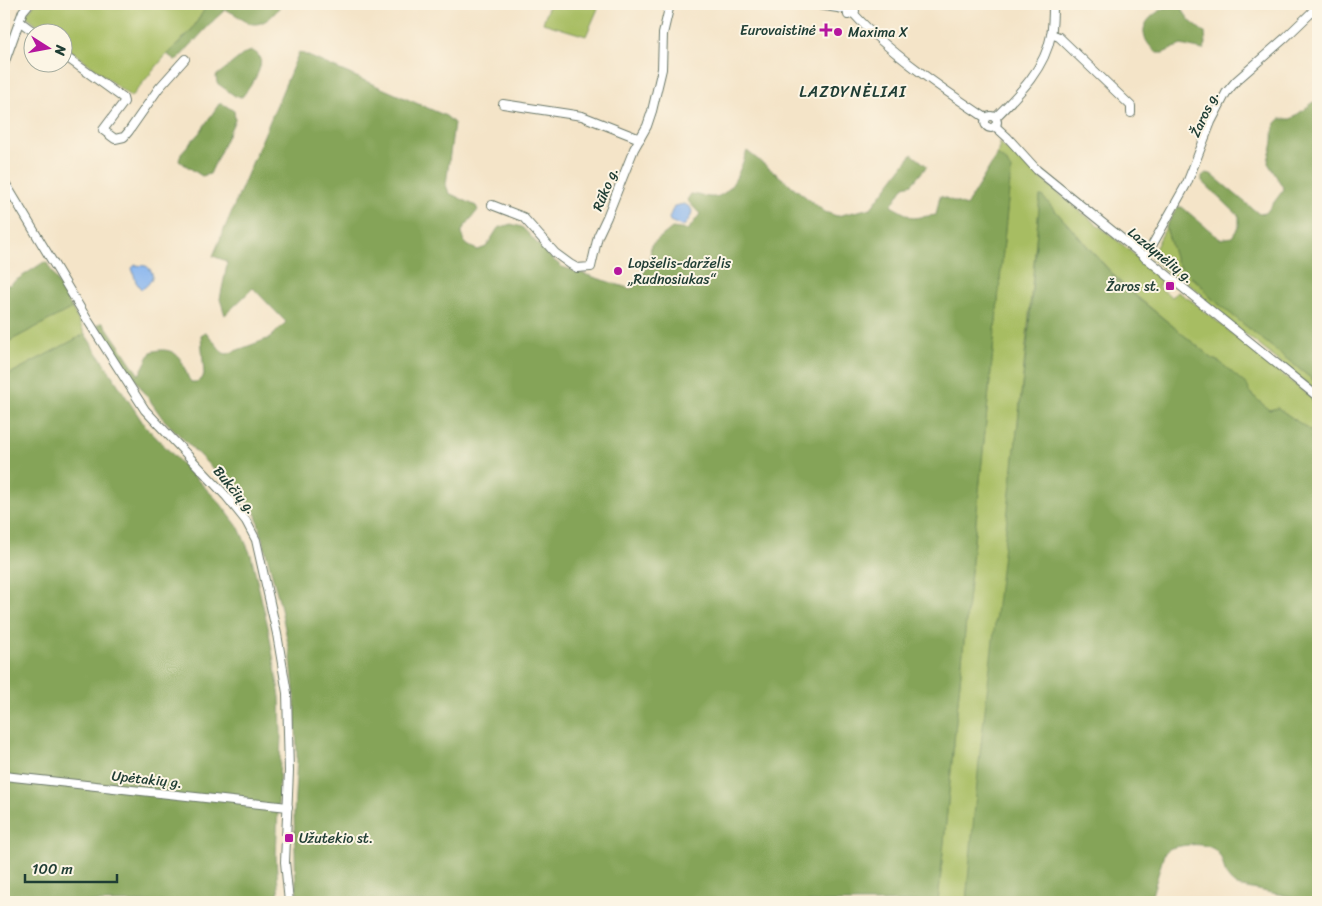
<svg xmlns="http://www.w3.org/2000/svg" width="1322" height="906" font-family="Sriracha,sans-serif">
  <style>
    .green { fill: #a7bd62; stroke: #637d4b }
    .forest { fill: #85a458; stroke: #527046 }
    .water { fill: #84b3ef; stroke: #527892 }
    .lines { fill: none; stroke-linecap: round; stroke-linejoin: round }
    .minor-casing { stroke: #6a7768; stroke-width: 10 }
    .minor { stroke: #fff; stroke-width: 8 }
    .poi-dot { fill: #b5179e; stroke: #fcf5e5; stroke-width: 2 }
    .labels { text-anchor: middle; stroke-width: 4; stroke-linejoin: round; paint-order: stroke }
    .poi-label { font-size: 14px; fill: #1f3d34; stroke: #fcf5e5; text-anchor: start }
    .street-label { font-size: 14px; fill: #1f3d34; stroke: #fcf5e5 }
    .quarter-label { font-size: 16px; letter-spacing: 1px; fill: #1f3d34; stroke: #fcf5e5 }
  </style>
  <rect width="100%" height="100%" fill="#fcf5e5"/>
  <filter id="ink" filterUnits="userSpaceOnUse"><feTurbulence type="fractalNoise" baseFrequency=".02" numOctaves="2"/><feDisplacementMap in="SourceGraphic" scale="10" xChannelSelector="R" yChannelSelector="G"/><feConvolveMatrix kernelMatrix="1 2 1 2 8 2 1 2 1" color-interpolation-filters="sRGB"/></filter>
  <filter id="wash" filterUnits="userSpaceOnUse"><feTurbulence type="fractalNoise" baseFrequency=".0096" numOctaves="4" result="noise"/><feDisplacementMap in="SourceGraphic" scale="20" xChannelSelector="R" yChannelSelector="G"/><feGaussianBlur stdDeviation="1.12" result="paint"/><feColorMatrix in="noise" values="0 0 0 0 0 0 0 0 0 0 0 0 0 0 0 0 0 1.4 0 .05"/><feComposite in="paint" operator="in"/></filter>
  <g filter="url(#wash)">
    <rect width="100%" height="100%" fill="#f4e4c8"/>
    <g class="green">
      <polygon points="35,4 208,4 191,31 167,54 131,97 63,44 62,32 47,32 25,15"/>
      <polygon points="549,4 600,4 586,36 543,23"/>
      <path d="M1000 143 1070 203 1128 249 1162 280 1158 287 1172 297 1178 292 1192 301 1318 403V436L1278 408 1269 410 1249 392 1221 363 1213 359 1123 285 1042 196H1040C1020 432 989 667 966 902H938L1011 170 1006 161 997 155Z"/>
      <polygon points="1166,227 1176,261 1181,268 1202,286 1210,297 1318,384 1318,393 1208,304 1201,294 1183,279 1168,273 1152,259 1152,255"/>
      <polygon points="72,308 85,334 4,377 4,344"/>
    </g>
    <g class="forest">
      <path d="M208 4H281C276 14 262 28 249 23 240 19 236 13 225 10L215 19 176 61 167 54 191 31Z"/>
      <path d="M1175 4 1179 5 1190 21 1205 33 1206 44 1203 50 1181 45 1163 53H1157C1130 30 1149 13 1175 4Z"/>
      <path d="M252 51C273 58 250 87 242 97L235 96 217 83 216 76 245 53Z"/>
      <path d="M299 52 446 116 454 123 446 185 449 193 476 206 478 210 462 230C462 243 467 246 478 250L486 247 498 228 511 224 522 227 548 255 562 267 631 289C639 281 648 269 650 258 651 254 650 250 651 245L672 228 688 230 700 214 687 200 691 194C699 195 712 199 719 196 735 189 741 166 747 151L825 212 837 216 871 208 912 154 927 166 912 184 904 186 891 206 913 218 936 215 940 196 966 206 997 155 1006 161 1011 170 938 902H299L296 888 294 814 297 757 295 701 291 658 280 604 256 515 243 496 209 465 163 419 97 325 103 322 139 375 151 352C166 347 179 351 184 367 187 373 187 377 191 382H197L202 379 204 374 201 336 206 332 223 353 227 354 270 338 286 322 253 288 225 315 220 299 227 265 226 261 213 256Z"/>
      <path d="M1318 99V384L1210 297 1202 286 1181 268 1176 261 1166 227 1177 207H1182L1220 239 1232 237 1239 226V216L1202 181V176L1206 173 1211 174 1259 214 1266 213 1284 189 1268 163C1268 157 1271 152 1272 147 1275 136 1270 127 1280 119H1291Z"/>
      <polygon points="219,104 223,104 234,111 235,120 210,174 202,176 179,161 181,153 200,132"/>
      <path d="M1040 196H1042L1122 285 1213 359 1221 363 1248 386 1249 392 1269 410 1278 408 1318 436V902L1237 886C1220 875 1227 865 1218 853 1208 840 1181 845 1168 849L1164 854 1150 902H966L979 762 1029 327Z"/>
      <polygon points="44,262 47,263 72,308 4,344 4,285 9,285"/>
      <polygon points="85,334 145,426 220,503 239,528 251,555 268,627 280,697 281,736 276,857 279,902 4,902 4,377"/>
    </g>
    <g class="water">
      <polygon points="684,204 690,207 692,211 691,216 685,225 681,226 670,221 669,218 674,206"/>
      <path d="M135 265 146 266C148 267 151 270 152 273 154 279 146 288 141 289L136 282 132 268Z"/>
    </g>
  </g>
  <g filter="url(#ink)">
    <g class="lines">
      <g class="minor-casing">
        <g id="minor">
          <polyline points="812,4 844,9 847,10 848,15"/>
          <path d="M847 10 850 7 854 8 855 11 854 14C888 52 944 90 986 118"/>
          <polyline points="19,21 34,32"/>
          <polyline points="1051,34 1059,37 1131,106 1131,113"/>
          <polyline points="62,54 123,98 124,102 103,130 115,139 124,137 129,131 159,88 185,59"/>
          <polyline points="4,64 23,11 29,4"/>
          <polyline points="503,104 582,116 640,139"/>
          <circle cx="991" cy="122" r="6"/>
          <path d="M995 118C1018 95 1045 69 1051 35 1053 25 1053 14 1053 4"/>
          <polyline points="995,126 1008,138 1037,170 1318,397"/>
          <polyline points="4,181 87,319 145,410 226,496 246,521 256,540 277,634 287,693 289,771 285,862 289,902"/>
          <polyline points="492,205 523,217 555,253 570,264 577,268 591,267 598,236 607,217 634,149 647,126 652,111 662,69 663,34 670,4"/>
          <polyline points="1145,258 1187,183 1211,122 1226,93 1236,81 1285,38 1311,13 1317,4"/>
          <polyline points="4,776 288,807"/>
        </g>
      </g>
      <use href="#minor" class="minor"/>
    </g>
  </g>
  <g class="poi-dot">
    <path d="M823.5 22.5h5v5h5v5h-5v5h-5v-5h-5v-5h5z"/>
    <circle cx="838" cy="32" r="5"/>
    <circle cx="618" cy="271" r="5"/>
    <rect x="1165" y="281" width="10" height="10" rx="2.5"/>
    <rect x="284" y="833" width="10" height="10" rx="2.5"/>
  </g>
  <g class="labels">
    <g class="poi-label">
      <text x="816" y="35" text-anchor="end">Eurovaistinė</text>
      <text x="848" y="37">Maxima X</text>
      <text x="628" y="268">Lopšelis-darželis<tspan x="628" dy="16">„Rudnosiukas“</tspan></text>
      <text x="1160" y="291" text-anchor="end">Žaros st.</text>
      <text x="299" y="843">Užutekio st.</text>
    </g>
    <g class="street-label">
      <text transform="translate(1204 114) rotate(-65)" y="5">Žaros g.</text>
      <text transform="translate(605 189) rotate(-68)" y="5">Rūko g.</text>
      <text transform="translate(1161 255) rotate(39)" y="5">Lazdynėlių g.</text>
      <text transform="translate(235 490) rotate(50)" y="5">Bukčių g.</text>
      <text transform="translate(147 779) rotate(6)" y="5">Upėtakių g.</text>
    </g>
    <g class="quarter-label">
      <text x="853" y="97">LAZDYNĖLIAI</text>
    </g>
  </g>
  <rect width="1322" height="906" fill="none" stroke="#fcf5e5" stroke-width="20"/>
  <g transform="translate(48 48) rotate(101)"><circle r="24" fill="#fcf5e5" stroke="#a4ab9e"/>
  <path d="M0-4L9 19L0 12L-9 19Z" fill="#b5179e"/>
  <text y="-8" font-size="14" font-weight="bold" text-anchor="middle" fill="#1f3d34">N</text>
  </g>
  <path d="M25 874v8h92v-8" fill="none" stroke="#1f3d34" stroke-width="2.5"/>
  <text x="32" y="874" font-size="15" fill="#1f3d34" stroke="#fcf5e5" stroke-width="4" paint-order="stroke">100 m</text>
</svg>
